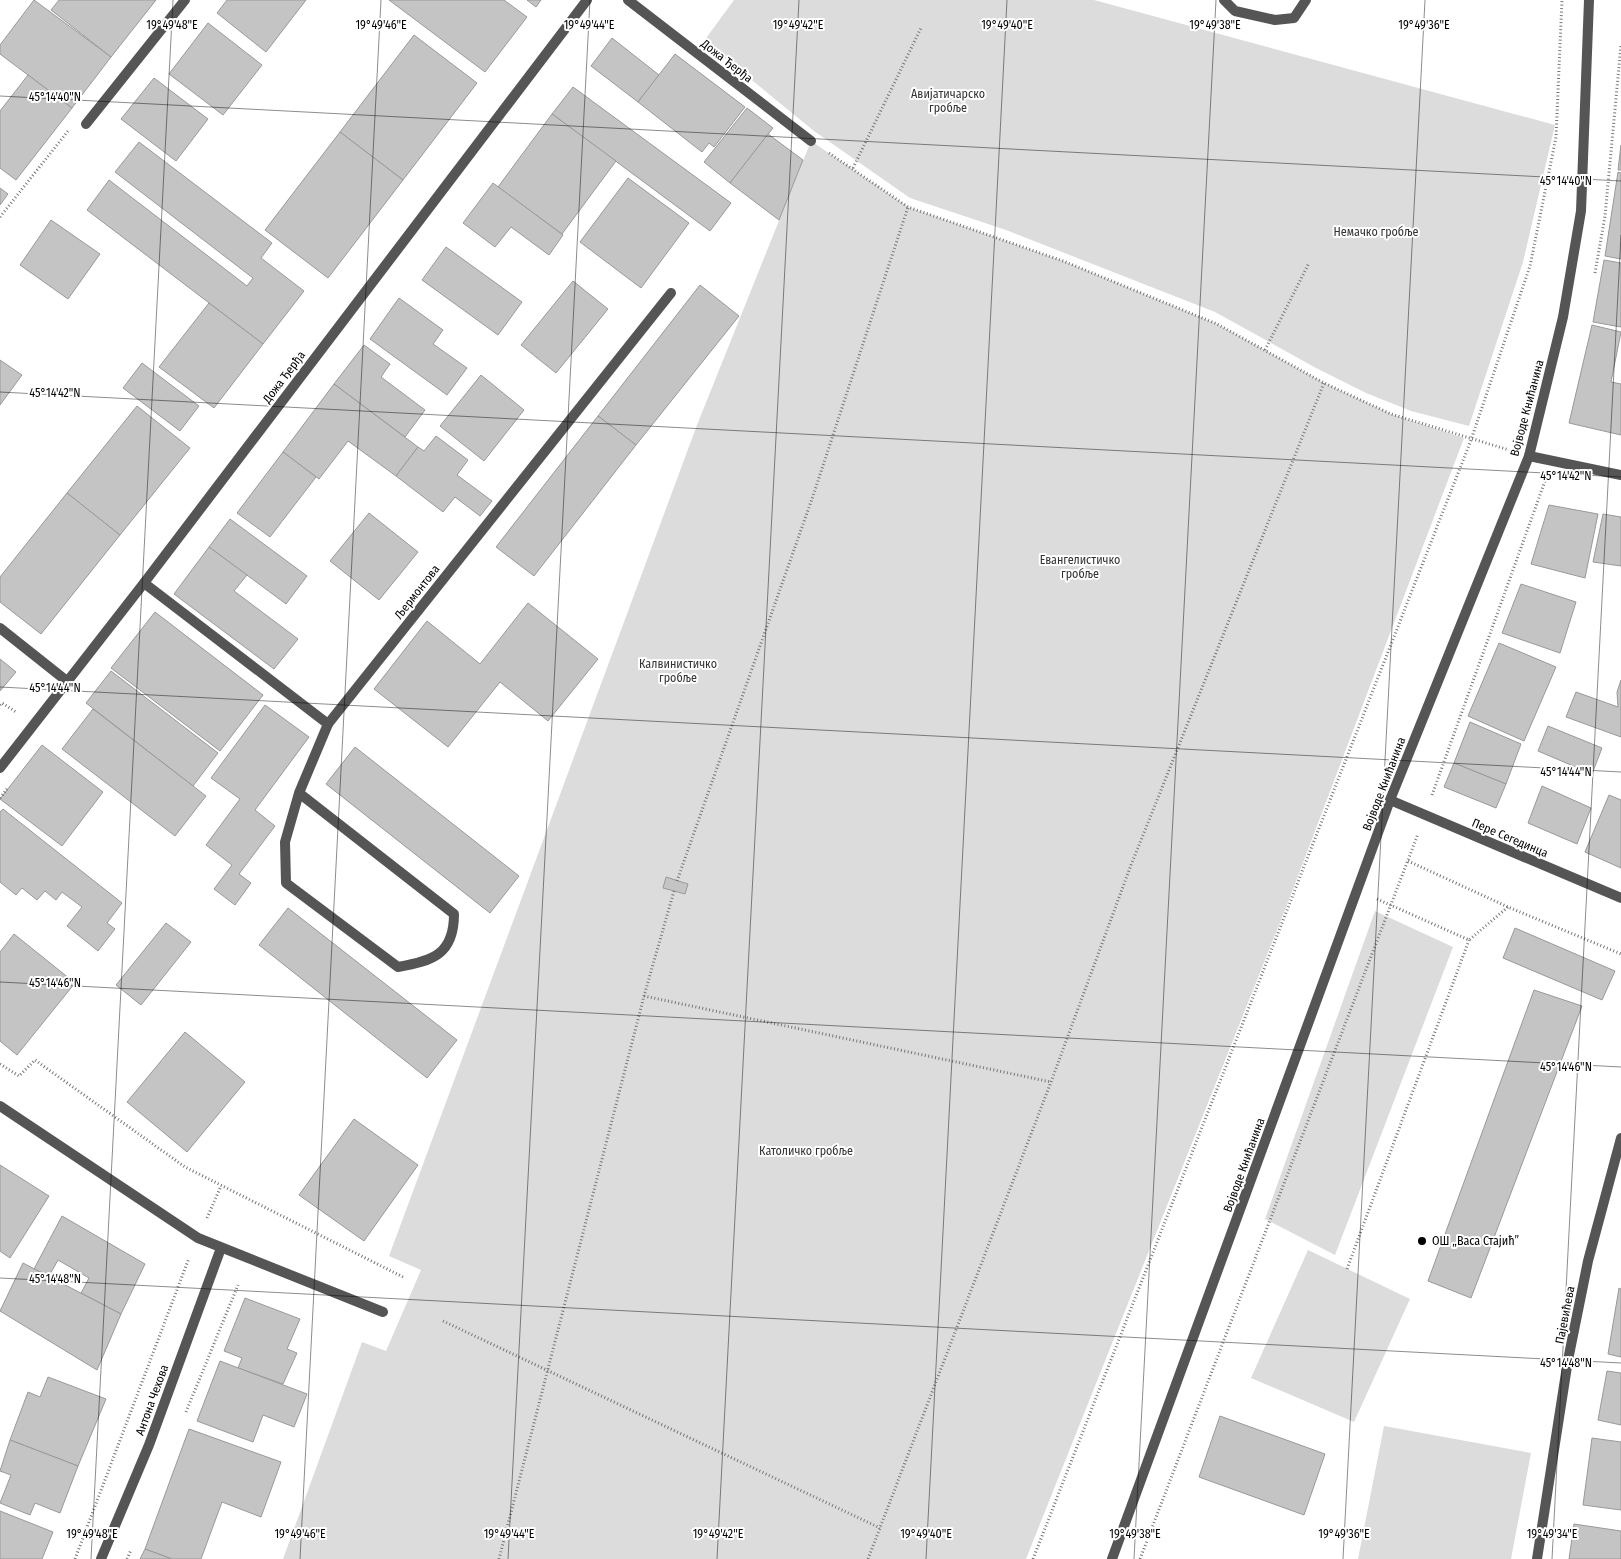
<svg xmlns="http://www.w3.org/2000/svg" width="1621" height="1559" font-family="'Fira Sans Condensed',sans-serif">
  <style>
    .green { fill: #dcdcdc }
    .building { fill: #c4c4c4; stroke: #999 }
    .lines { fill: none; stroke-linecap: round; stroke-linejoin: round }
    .path { stroke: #777; stroke-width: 3; stroke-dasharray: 1 2.5; stroke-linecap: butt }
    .service { stroke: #555; stroke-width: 10 }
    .minor { stroke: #555; stroke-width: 10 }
    .ticks { fill: none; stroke: #000; stroke-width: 1; stroke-opacity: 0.45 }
    .poi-dot { fill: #000; stroke: #fff; stroke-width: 2 }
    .labels { text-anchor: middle; stroke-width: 4; stroke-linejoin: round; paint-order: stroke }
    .street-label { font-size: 12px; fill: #000; stroke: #fff }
    .park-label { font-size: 12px; fill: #333; stroke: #fff }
    .poi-label { font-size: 12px; fill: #000; stroke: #fff; text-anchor: start }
    .ticks-label { font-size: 12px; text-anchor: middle; fill: #000; stroke: #fff; stroke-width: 4; stroke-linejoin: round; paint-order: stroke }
  </style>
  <rect width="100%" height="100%" fill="#fff"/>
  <g class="green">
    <polygon points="734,0 1094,0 1555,125 1523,262 1469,426 1411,411 1366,393 1316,368 1215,312 1006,230 910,198 814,131 704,41"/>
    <polygon points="811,141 908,207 1063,261 1217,324 1324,383 1391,414 1464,438 1287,905 1026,1559 283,1559 362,1342 386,1351 421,1270 389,1256 697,425"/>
    <polygon points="1375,911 1453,947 1335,1255 1265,1219"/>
    <polygon points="1308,1250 1410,1299 1354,1422 1251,1378"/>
    <polygon points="1384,1426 1531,1453 1511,1559 1358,1559"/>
  </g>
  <g class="building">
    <polygon points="34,0 111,57 72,108 0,54 0,45"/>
    <polygon points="59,0 156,0 111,57 51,10"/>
    <polygon points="227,0 306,0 266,52 217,13"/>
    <polygon points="389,0 504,0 527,17 485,72"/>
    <polygon points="527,0 541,0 536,7"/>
    <polygon points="208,23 262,65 223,115 169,74"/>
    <polygon points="414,35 477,83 403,180 340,132"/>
    <polygon points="612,38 659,75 638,102 591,66"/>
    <polygon points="675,54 745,107 714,147 709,143 702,152 638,102"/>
    <polygon points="28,75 72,108 16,180 0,168 0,111"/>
    <polygon points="154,78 208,119 176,161 121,119"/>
    <polygon points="573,87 731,203 710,231 552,114"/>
    <polygon points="747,108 773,128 730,183 704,162"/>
    <polygon points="552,114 616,161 562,234 498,187"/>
    <polygon points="340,132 403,180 328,278 265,230"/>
    <polygon points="768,134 803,160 779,220 730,183"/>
    <polygon points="139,142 272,243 261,258 304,291 263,344 87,210 109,180 247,286 253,278 115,172"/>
    <polygon points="1621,145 1621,170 1618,170"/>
    <polygon points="1618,172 1621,173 1621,259 1605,256"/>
    <polygon points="628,178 689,223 641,288 580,242"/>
    <polygon points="493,183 563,235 549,255 511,227 495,247 463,223"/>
    <polygon points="0,188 8,194 0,205"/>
    <polygon points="51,220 100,254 68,299 20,265"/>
    <polygon points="446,247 522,302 498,335 422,280"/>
    <polygon points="1604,260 1621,263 1621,327 1593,322"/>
    <polygon points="573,281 608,309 556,373 521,345"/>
    <polygon points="700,285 739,316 636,445 598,416"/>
    <polygon points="399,298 443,330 433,344 467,368 447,395 370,339"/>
    <polygon points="209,303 263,344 214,408 159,367"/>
    <polygon points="1592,325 1621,332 1611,382 1621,384 1621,435 1569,423"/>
    <polygon points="364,345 390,364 381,377 425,410 405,437 334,384"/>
    <polygon points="0,360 22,375 0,405"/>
    <polygon points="142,363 199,406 180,431 123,388"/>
    <polygon points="481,375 524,410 484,461 440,426"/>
    <polygon points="334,384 418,447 396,476 348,441 319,479 283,452"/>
    <polygon points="137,406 190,448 120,535 67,493"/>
    <polygon points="598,416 636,445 534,576 496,547"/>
    <polygon points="436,436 468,460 457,475 492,501 480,516 455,497 443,512 396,476 418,447 424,451"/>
    <polygon points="283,452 316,477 270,537 237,513"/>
    <polygon points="67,493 120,535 41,634 0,602 0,577"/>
    <polygon points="1549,505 1598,514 1585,578 1531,564"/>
    <polygon points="369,513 418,552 379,600 330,561"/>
    <polygon points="1603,514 1621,517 1621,566 1593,562"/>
    <polygon points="230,519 307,576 286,604 209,547"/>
    <polygon points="209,547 247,575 234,591 298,639 274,669 174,594"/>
    <polygon points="1521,584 1576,602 1560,653 1502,633"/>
    <polygon points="528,603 598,659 548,721 500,682 448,747 374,689 427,621 480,664"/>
    <polygon points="155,612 263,695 220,751 111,668"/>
    <polygon points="1499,643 1556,667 1524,741 1468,716"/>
    <polygon points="0,659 16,672 0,691"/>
    <polygon points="111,671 218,753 193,786 86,703"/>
    <polygon points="1621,680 1621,737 1566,717 1576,692 1618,707 1617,692"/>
    <polygon points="265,705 309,737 255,810 275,826 239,874 251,883 235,905 214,889 232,865 206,845 240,799 211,778"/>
    <polygon points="93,709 206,796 175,836 62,749"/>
    <polygon points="1470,722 1521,744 1506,784 1454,763"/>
    <polygon points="1548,726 1602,748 1592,774 1538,751"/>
    <polygon points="42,745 103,792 62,846 0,799"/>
    <polygon points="355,747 519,876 490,913 326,784"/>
    <polygon points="1454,763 1506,784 1496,808 1444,787"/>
    <polygon points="1542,786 1591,808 1577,844 1528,823"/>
    <polygon points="1609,795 1621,800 1621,868 1585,852"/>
    <polygon points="3,809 122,903 107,923 115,929 98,951 67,926 82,907 62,892 56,900 45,891 37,900 22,888 16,895 0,882 0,812"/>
    <polygon points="666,877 688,884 685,894 663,888"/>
    <polygon points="288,908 457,1040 427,1078 259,945"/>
    <polygon points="166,923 191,942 141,1005 116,985"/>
    <polygon points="1515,928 1615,971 1602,1000 1503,958"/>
    <polygon points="14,934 75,983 17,1055 0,1041 0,952"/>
    <polygon points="1534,990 1582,1006 1471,1298 1428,1281"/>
    <polygon points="185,1032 245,1082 187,1152 127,1102"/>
    <polygon points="354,1119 418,1165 364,1241 299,1195"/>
    <polygon points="0,1165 49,1196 10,1258 0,1251"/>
    <polygon points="62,1216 145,1264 121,1314 81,1293 89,1278 58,1260 49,1276 34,1269"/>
    <polygon points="23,1263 121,1314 97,1370 0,1311"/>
    <polygon points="1619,1288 1621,1289 1621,1357 1608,1354"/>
    <polygon points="245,1298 300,1319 287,1349 297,1353 283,1384 238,1368 242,1358 224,1351"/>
    <polygon points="220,1361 307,1394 294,1427 263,1415 253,1442 197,1421"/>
    <polygon points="1607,1371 1621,1373 1621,1425 1598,1420"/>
    <polygon points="48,1377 106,1399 78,1466 10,1440 28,1392 40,1397"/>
    <polygon points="1220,1416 1325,1454 1304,1515 1199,1477"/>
    <polygon points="189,1429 281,1462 261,1517 222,1502 201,1559 172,1559 145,1549"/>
    <polygon points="1592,1438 1621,1442 1621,1510 1583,1505"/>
    <polygon points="10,1440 78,1466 60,1513 35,1503 30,1515 0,1503 11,1475 0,1471"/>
    <polygon points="0,1511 53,1532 42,1559 0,1559"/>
    <polygon points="1574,1524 1621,1531 1621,1559 1569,1559"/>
    <polygon points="145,1549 172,1559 140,1559"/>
  </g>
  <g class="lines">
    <g class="path">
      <polyline points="829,153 908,207 1063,261 1217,324 1324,383 1391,414 1509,450"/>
      <polyline points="853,168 921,28"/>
      <polyline points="0,217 68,131"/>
      <polyline points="1595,273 1605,216 1621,45"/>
      <polyline points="1265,350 1309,263"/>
      <polyline points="0,705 2,703 16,712"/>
      <polyline points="1432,795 1545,481"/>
      <polyline points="0,798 7,789"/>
      <polyline points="1408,861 1508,907 1621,954"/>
      <polyline points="677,881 813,496 908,207"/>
      <polyline points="1377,899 1469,940 1508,907"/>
      <polyline points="644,996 1051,1082"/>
      <polyline points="0,1064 19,1076 35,1060 185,1167 403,1277"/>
      <polyline points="207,1218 221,1186"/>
      <polyline points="1347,1269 1469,940"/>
      <polyline points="443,1321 880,1528"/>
      <polyline points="186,1412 238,1285"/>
      <polyline points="75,1559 189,1258"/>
      <polyline points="127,1559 131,1550"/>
      <polyline points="499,1559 644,996 674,891"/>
      <polyline points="868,1559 1051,1082 1131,865 1324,383"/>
      <polyline points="1033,1559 1471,440 1530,266 1556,137 1562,0"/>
      <polyline points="1140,1559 1418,834"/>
    </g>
    <polyline class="service" points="1224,0 1235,11 1275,20 1294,18 1306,0"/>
    <g class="minor">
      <polyline points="628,0 811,141"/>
      <polyline points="86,124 185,0"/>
      <polyline points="1529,456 1621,475"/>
      <polyline points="144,583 328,724 671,293"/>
      <polyline points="0,628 68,682"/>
      <polyline points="0,768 144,583 587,0"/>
      <path d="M299 793 454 914C454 954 433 961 398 967L286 883 285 842 299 793 328 724"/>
      <polyline points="1390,800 1621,898"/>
      <polyline points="0,1106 198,1238 383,1312"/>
      <polyline points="101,1559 149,1445 221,1248"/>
      <polyline points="1112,1559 1390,800 1529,456 1563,317 1581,211 1589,0"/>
      <polyline points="1537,1559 1568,1360 1588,1261 1621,1138"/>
    </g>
  </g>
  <path class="ticks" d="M0 96 1621 181M0 392 1621 477M0 687 1621 772M0 982 1621 1067M0 1278 1621 1363M91 1559 173 0M300 1559 381 0M508 1559 590 0M717 1559 799 0M926 1559 1007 0M1134 1559 1216 0M1343 1559 1425 0M1552 1559 1621 235"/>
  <circle class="poi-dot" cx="1422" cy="1241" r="5"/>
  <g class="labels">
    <g class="street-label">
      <text transform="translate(727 61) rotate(38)" y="4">Дожа Ђерђа</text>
      <text transform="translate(284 377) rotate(-53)" y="4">Дожа Ђерђа</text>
      <text transform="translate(1527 408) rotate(-75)" y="4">Војводе Книћанина</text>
      <text transform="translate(417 592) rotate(-52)" y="4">Љермонтова</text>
      <text transform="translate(1384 784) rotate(-69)" y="4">Војводе Книћанина</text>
      <text transform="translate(1510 838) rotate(23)" y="4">Пере Сегединца</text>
      <text transform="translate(1244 1165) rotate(-70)" y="4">Војводе Книћанина</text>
      <text transform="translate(1565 1315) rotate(-79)" y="4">Пајевићева</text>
      <text transform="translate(152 1400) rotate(-70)" y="4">Антона Чехова</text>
    </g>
    <g class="park-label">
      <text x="948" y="98">Авијатичарско<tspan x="948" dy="14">гробље</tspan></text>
      <text x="1376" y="236">Немачко гробље</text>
      <text x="1080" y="564">Евангелистичко<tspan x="1080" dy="14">гробље</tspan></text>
      <text x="678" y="668">Калвинистичко<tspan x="678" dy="14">гробље</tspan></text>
      <text x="806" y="1155">Католичко гробље</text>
    </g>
    <g class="poi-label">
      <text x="1432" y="1245">ОШ „Васа Стајић”</text>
    </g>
  </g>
  <g class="ticks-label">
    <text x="172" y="29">19°49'48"E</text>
    <text x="381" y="29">19°49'46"E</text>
    <text x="589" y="29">19°49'44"E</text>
    <text x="798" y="29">19°49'42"E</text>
    <text x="1007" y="29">19°49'40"E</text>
    <text x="1215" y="29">19°49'38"E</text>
    <text x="1424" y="29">19°49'36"E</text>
    <text x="55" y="101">45°14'40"N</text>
    <text x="1566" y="185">45°14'40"N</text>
    <text x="55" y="397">45°14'42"N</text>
    <text x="1566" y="480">45°14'42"N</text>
    <text x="55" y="692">45°14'44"N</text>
    <text x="1566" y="776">45°14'44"N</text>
    <text x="55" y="987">45°14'46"N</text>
    <text x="1566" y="1071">45°14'46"N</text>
    <text x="55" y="1283">45°14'48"N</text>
    <text x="1566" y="1367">45°14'48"N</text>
    <text x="92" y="1538">19°49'48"E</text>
    <text x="300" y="1538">19°49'46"E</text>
    <text x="509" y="1538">19°49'44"E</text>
    <text x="718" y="1538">19°49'42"E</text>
    <text x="926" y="1538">19°49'40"E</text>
    <text x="1135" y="1538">19°49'38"E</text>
    <text x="1344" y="1538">19°49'36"E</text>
    <text x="1552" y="1538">19°49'34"E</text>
  </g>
</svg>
